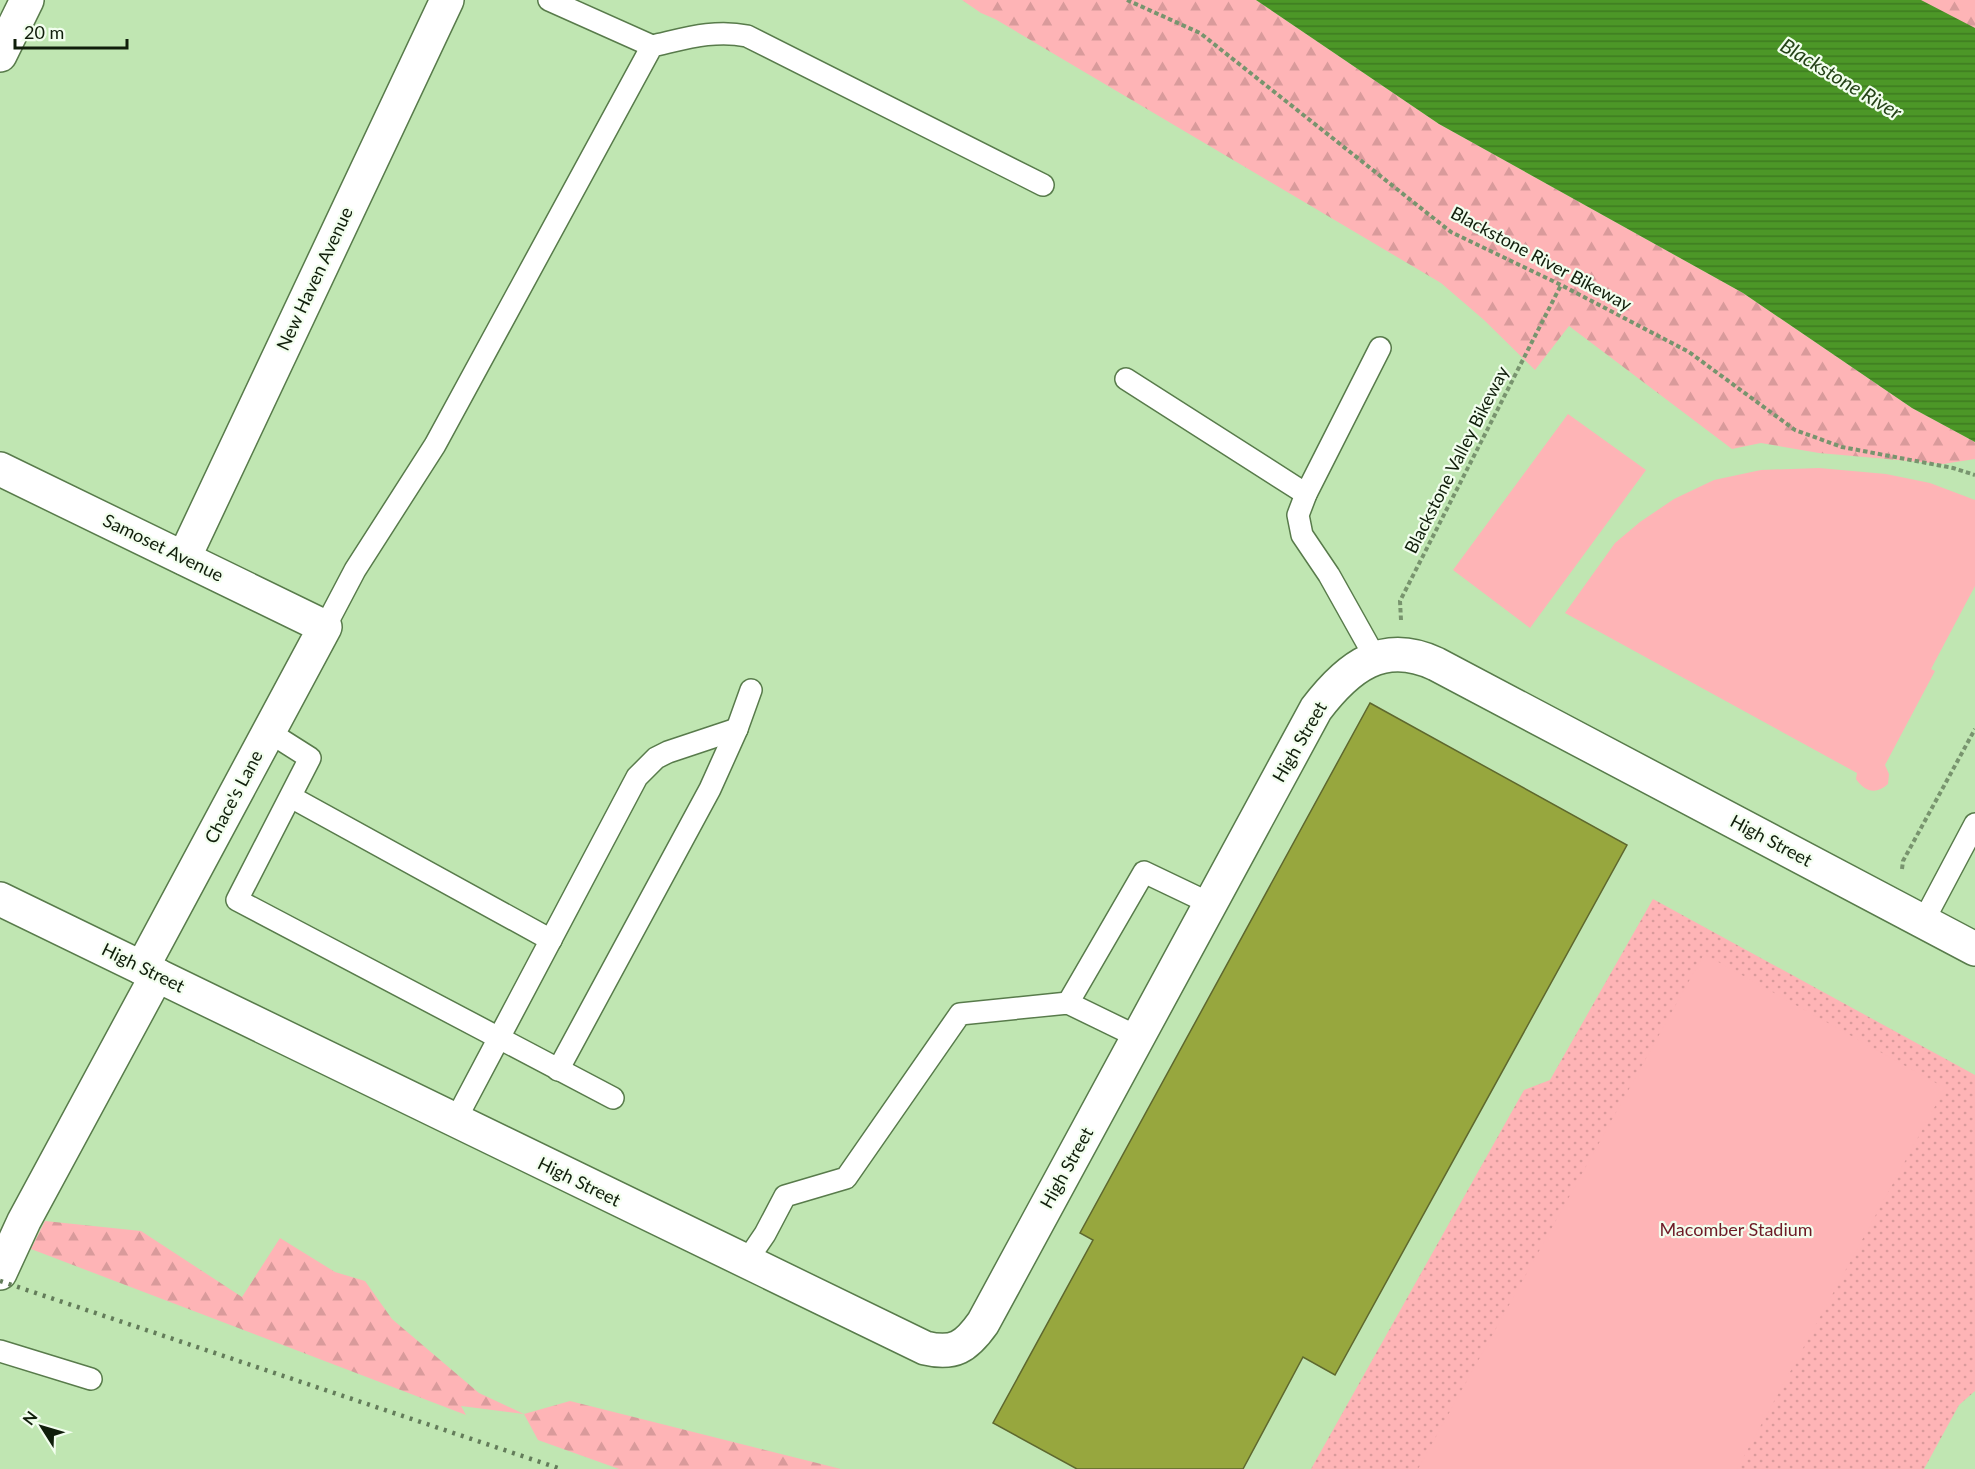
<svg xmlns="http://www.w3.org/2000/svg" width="1975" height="1469" font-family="Lato,sans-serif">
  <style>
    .grass { fill: url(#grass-dots) }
    .forest { fill: url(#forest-firs) }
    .pitch { fill: #feb4b6 }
    .water { fill: url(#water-rules) }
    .building { fill: #97a73e; stroke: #5e682e; stroke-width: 1.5 }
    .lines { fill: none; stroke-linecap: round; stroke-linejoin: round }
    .service-casing { stroke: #587b4b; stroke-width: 24 }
    .minor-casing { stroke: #587b4b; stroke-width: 36 }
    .tertiary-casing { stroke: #587b4b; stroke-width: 36 }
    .path { stroke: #78946e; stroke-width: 4; stroke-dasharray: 4.5 3; stroke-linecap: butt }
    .service { stroke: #fff; stroke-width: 21 }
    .minor { stroke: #fff; stroke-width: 33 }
    .tertiary { stroke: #fff; stroke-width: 33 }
    .rail { stroke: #637c5a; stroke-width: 4.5; stroke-dasharray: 3 6; stroke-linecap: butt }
    .labels { text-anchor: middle; stroke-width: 4.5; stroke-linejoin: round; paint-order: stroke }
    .street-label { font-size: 18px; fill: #101e0b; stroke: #f2feee }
    .park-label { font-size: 18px; fill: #6d1a26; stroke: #f2feee }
    .water-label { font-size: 20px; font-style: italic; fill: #254318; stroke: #f2feee }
  </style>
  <defs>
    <pattern id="grass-dots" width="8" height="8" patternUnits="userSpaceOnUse" patternTransform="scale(1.5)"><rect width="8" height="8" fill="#feb4b6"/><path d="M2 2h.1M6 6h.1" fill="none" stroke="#d99a9b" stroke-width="1.8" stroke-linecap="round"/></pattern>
    <pattern id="forest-firs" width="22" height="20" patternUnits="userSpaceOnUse" patternTransform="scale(1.5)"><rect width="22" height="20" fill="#feb4b6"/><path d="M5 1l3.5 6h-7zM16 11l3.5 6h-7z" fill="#d99a9b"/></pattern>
    <pattern id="water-rules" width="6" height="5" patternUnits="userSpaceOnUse" patternTransform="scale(1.5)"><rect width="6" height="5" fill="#4c9727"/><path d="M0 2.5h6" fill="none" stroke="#3e7b20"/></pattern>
  </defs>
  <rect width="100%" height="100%" fill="#c0e6b2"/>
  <polygon class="grass" points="1653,899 1975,1075 1975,1391 1959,1405 1924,1469 1311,1469 1524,1090 1550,1080"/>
  <g class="forest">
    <polygon points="962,0 1256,0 1439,124 1743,293 1912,408 1975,442 1975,459 1943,464 1819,453 1761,443 1732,449 1569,326 1535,370 1484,320 1441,283 995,19 981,13"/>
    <polygon points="1840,0 1975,0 1975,58"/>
    <polygon points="45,1221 141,1231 242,1297 280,1238 335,1272 365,1281 392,1319 479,1393 524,1414 570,1401 841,1469 619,1469 538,1440 524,1414 461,1406 466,1415 31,1249"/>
  </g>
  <g class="pitch">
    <polygon points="1568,414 1646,470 1530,628 1453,570"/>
    <path d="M1819 468 1886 474 1930 483 1975 500V586L1931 669 1935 671 1885 765 1889 774 1888 784C1876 795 1865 792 1856 779L1857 773 1565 613 1615 543 1640 522 1674 499 1714 480 1761 470Z"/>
    <polygon points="1704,954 1945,1088 1737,1469 1418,1469"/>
  </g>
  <polygon class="water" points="1256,0 1921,0 1975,28 1975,442 1912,408 1743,293 1439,124"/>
  <polygon class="building" points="1370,703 1627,845 1335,1375 1303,1357 1243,1469 1077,1469 993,1423 1093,1240 1080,1233"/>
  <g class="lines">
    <g class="service-casing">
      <g id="service">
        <polyline points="549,0 652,46"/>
        <polyline points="1126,379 1306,494"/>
        <path d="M325 627 355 570 435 445 652 46C684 39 714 29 747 36L1043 185"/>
        <polyline points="1376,659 1329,575 1302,535 1298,515 1306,494 1380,348"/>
        <polyline points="269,732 310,758 237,900 613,1098"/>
        <polyline points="291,797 551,940"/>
        <polyline points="1923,922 1975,824"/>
        <polyline points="1068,1003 1144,872 1211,904"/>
        <polyline points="558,1070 710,789 737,729 751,690"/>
        <polyline points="455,1121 637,777 656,758 668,752 737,729"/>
        <polyline points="746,1262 765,1234 785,1196 846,1178 960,1014 1068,1003 1138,1037"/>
        <polyline points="0,1351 91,1379"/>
      </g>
    </g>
    <g class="minor-casing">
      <g id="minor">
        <polyline points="0,55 27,0"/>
        <polyline points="0,469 325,627 142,968"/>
        <polyline points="184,558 447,0"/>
        <polyline points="0,1273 24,1221 157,975"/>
      </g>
    </g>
    <g class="tertiary-casing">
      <path id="tertiary" d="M0 899 925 1348C954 1355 966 1347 983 1323L1316 709C1348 667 1383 639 1436 664L1975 949"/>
    </g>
    <g class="path">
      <polyline points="1127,0 1200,33 1451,232 1561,285 1689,352 1795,430 1842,447 1953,468 1975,475"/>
      <polyline points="1401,620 1400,601 1561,285"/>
      <polyline points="1902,869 1903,861 1975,729"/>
    </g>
    <use href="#service" class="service"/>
    <use href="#minor" class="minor"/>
    <use href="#tertiary" class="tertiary"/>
    <polyline class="rail" points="0,1281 561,1469"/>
  </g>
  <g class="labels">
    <g class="street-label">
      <text transform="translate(1541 259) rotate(28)" y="6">Blackstone River Bikeway</text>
      <text transform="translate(315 279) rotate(-65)" y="6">New Haven Avenue</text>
      <text transform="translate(1457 460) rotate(-63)" y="6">Blackstone Valley Bikeway</text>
      <text transform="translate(163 548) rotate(26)" y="6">Samoset Avenue</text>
      <text transform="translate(1300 742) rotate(-60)" y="6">High Street</text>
      <text transform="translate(234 797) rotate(-62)" y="6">Chace's Lane</text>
      <text transform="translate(1771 841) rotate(28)" y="6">High Street</text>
      <text transform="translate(143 968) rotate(26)" y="6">High Street</text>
      <text transform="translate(1067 1168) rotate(-61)" y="6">High Street</text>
      <text transform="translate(579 1182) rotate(26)" y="6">High Street</text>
    </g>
    <g class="park-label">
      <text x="1736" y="1236">Macomber Stadium</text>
    </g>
    <g class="water-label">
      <text transform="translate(1841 79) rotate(31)" y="7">Blackstone River</text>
    </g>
  </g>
  <g transform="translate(42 1427) rotate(307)" stroke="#f2feee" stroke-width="4.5" paint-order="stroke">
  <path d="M0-4.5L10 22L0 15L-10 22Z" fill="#101e0b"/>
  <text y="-9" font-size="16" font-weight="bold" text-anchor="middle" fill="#101e0b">N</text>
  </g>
  <path d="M15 39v9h112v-9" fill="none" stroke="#101e0b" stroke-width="3"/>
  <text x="24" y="39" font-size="18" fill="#101e0b" stroke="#f2feee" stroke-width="4.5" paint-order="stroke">20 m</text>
</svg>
